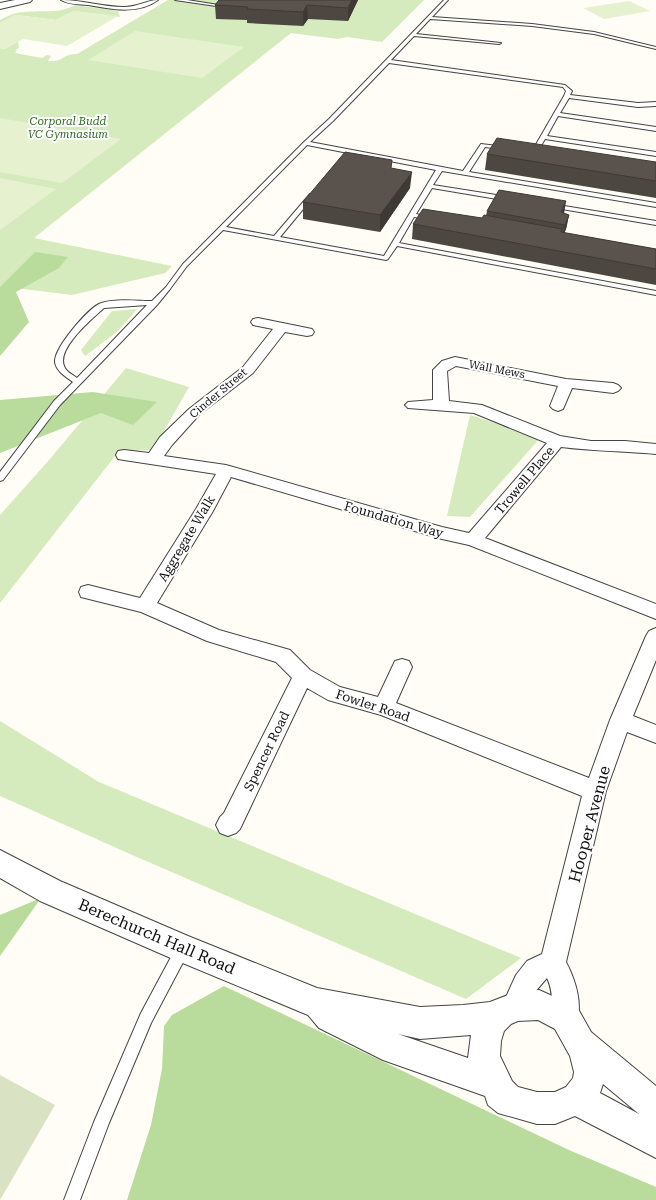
<svg xmlns="http://www.w3.org/2000/svg" width="656" height="1200" font-family="'Roboto Serif',serif">
  <style>
    .green { fill: #d5ebbd }
    .forest { fill: #b9dc9c }
    .cemetery { fill: #d9e3c4 }
    .pitch { fill: #e6f2cf }
    .lines { fill: none; stroke-linecap: round; stroke-linejoin: round }
    .service-casing { stroke: #444; stroke-width: 2 }
    .minor-casing { stroke: #444; stroke-width: 2 }
    .tertiary-casing { stroke: #444; stroke-width: 2 }
    .service { fill: #fff; fill-rule: evenodd }
    .minor { fill: #fff; fill-rule: evenodd }
    .tertiary { fill: #fff; fill-rule: evenodd }
    .wall { fill: #4d4742 }
    .shaded-wall { fill: #3f3936 }
    .building { fill: #5a524d; stroke: #3f3936 }
    .labels { text-anchor: middle; stroke-width: 4; stroke-linejoin: round; paint-order: stroke }
    .far-park-label { font-size: 11px; font-style: italic; fill: #2f6b1f; stroke: #fff }
    .far-street-label { font-size: 11px; fill: #111; stroke: #fff }
    .street-label { font-size: 13px; fill: #111; stroke: #fff }
    .near-street-label { font-size: 16px; fill: #111; stroke: #fff }
  </style>
  <rect width="100%" height="100%" fill="#fffdf5"/>
  <g class="green">
    <path d="M168 0H424L382 42 347 37 338 39 291 33 34 238 172 266 165 273 72 295 7 287 0 291V48L5 49 18 41 19 48 15 50H17L15 53 42 58 47 55 51 56 48 61C62 63 63 53 77 54Z"/>
    <path d="M76 5 118 11 120 17 74 11 56 20 16 15 0 23V20C8 16 15 12 24 12 43 10 59 14 76 5Z"/>
    <polygon points="137,309 118,331 85,356 81,350 112,311"/>
    <polygon points="126,368 189,387 153,450 119,451 0,603 0,515 50,459"/>
    <polygon points="470,415 541,437 470,517 447,516"/>
    <polygon points="0,721 99,782 521,958 466,999 139,858 0,796"/>
  </g>
  <g class="forest">
    <polygon points="35,252 68,257 59,268 16,292 29,322 0,356 0,287"/>
    <polygon points="93,392 157,402 133,425 101,413 0,453 0,400"/>
    <polygon points="41,898 0,956 0,915"/>
    <polygon points="224,986 569,1150 656,1187 656,1200 127,1200 151,1125 162,1069 164,1026 172,1015"/>
  </g>
  <polygon class="cemetery" points="0,1075 55,1105 0,1200"/>
  <g class="pitch">
    <polygon points="629,1 650,11 604,19 583,8"/>
    <polygon points="74,11 118,16 67,46 23,39 5,49 0,48 0,23 16,15 56,20"/>
    <polygon points="135,31 244,47 202,78 88,60"/>
    <polygon points="0,118 121,139 62,183 0,172"/>
    <polygon points="0,178 56,189 0,230"/>
  </g>
  <g class="lines">
    <g class="service-casing">
      <g id="service">
        <path d="M61 0C82 0 103 7 124 7 137 7 148 0 158 0 138 15 111 9 88 5 79 4 69 5 61 0Z"/>
        <polygon points="175,0 187,0 225,6 223,7"/>
        <path d="M444 0H448L432 17 532 24 594 32 656 47V49L594 34 532 26 430 19 416 34 501 43 499 44 414 36 391 60 565 85 572 91 570 95 638 103 656 102V106L638 107 569 98 560 113 656 127V131L558 116 547 136 656 152V156L545 139 536 154H532L531 153 564 96 566 91 563 87 389 63 333 121 310 142 463 171 481 144 506 147 508 148V150L485 147 469 172 656 203V207L442 171 433 185 509 197 512 199 509 201 432 188 416 214 434 218 431 220 414 217 399 243 656 291V295L397 246 388 259 386 260 223 230 187 266 170 289 157 305 60 405 3 480 0 481V472L54 401 73 382C66 377 56 371 55 362 54 348 87 310 99 304 111 298 138 301 152 301L166 287 183 264 304 142 329 119ZM307 145 436 170 384 256 280 237 314 196V194H310L274 236 226 227ZM147 305 77 378C73 375 67 372 65 368 54 350 92 319 104 308Z"/>
        <polygon points="552,204 656,221 656,225 550,207 550,205"/>
        <polygon points="183,942 188,944 190,949 151,1023 109,1123 80,1200 64,1200 94,1122 141,1013 178,944"/>
      </g>
    </g>
    <g class="minor-casing">
      <path id="minor" d="M258 318 312 329 314 332 312 335 307 336 285 332 253 373 199 415 172 445 164 456 226 465 442 527 469 533 547 443 474 413 408 408 405 405 408 402 433 400V370L442 361 455 357 566 379 613 383 618 385 621 388 618 391 613 393 572 388 563 409 558 411 553 409 550 406 558 386 456 366 447 371 449 401 482 405 560 436 591 441H625L656 444V454C624 451 593 451 561 447L485 538 656 604V619L469 545 442 539 231 477 213 511 157 603 219 630 290 650 310 670 340 687 378 697 395 661 402 659 409 661 412 667 396 703 589 778 610 720 646 636 649 631 656 628V660L633 716 656 725V743L627 732 606 791 566 962C576 981 584 1007 575 1027L566 1031 557 1027C550 1012 555 993 547 978L534 993 523 1017 514 1021 505 1017 501 1008 516 975 527 961 542 954 582 796 381 715 328 700 307 688 240 829 236 833 228 836 220 833 216 825 220 817 224 813 292 678 276 662 207 641 141 612 81 597 79 592 81 587 88 585 140 598 196 509 216 474 124 460 118 459 116 455 118 451 124 450 149 453 160 437 189 409 243 367 273 329 253 325 251 322 253 319Z"/>
    </g>
    <g class="tertiary-casing">
      <g id="tertiary">
        <polygon points="15,0 32,0 30,2 0,9 0,3"/>
        <path d="M0 850 60 881 188 936 317 988 420 1007 463 1005 490 1002 518 991 539 990 577 1007 591 1032 656 1086V1158L575 1116 555 1124H537L498 1113 488 1105 485 1096 383 1060 319 1028 308 1015 173 959 40 901 0 878ZM538 1020 555 1029 570 1056 574 1072 573 1078 566 1087 555 1092H537L518 1087 512 1081 500 1056 501 1041 504 1031 511 1024 518 1021ZM398 1034 420 1039 471 1035 468 1058ZM603 1084 639 1114 600 1093Z"/>
      </g>
    </g>
    <use href="#service" class="service"/>
    <use href="#minor" class="minor"/>
    <use href="#tertiary" class="tertiary"/>
  </g>
  <g class="wall">
    <polygon points="358,0 348,21 308,19 303,26 247,23 247,20 216,19 215,5"/>
    <polygon points="487,154 656,162 656,198 485,170"/>
    <polygon points="392,169 410,188 380,232 303,219 303,202"/>
    <polygon points="487,211 564,213 569,215 566,229 564,233 656,249 656,285 412,239 413,224 482,218 486,216"/>
  </g>
  <g class="shaded-wall">
    <polygon points="352,0 358,0 348,21 348,8"/>
    <polygon points="307,5 308,19 303,26 303,12"/>
    <polygon points="412,172 410,188 380,232 380,215"/>
    <polygon points="566,201 564,214 561,212"/>
    <polygon points="569,215 566,229 562,238 565,225"/>
  </g>
  <g class="building">
    <polygon points="219,0 352,0 348,8 307,5 303,12 247,9 248,7 215,5"/>
    <polygon points="497,138 656,162 656,181 487,154"/>
    <polygon points="345,152 392,160 391,168 412,172 380,215 303,202"/>
    <polygon points="499,190 566,201 561,212 569,215 565,225 487,211"/>
    <polygon points="423,209 482,218 484,215 562,229 561,232 656,249 656,269 413,224"/>
  </g>
  <g class="labels">
    <g class="far-park-label">
      <text x="68" y="125">Corporal Budd<tspan x="68" dy="13">VC Gymnasium</tspan></text>
    </g>
    <g class="far-street-label">
      <text transform="translate(497 369) rotate(11)" y="4">Wall Mews</text>
      <text transform="translate(218 393) rotate(-40)" y="4">Cinder Street</text>
    </g>
    <g class="street-label">
      <text transform="translate(524 480) rotate(-50)" y="5">Trowell Place</text>
      <text transform="translate(394 519) rotate(16)" y="5">Foundation Way</text>
      <text transform="translate(186 538) rotate(-59)" y="5">Aggregate Walk</text>
      <text transform="translate(373 705) rotate(18)" y="5">Fowler Road</text>
      <text transform="translate(266 751) rotate(-64)" y="5">Spencer Road</text>
    </g>
    <g class="near-street-label">
      <text transform="translate(589 824) rotate(-75)" y="6">Hooper Avenue</text>
      <text transform="translate(157 936) rotate(23)" y="6">Berechurch Hall Road</text>
    </g>
  </g>
</svg>
